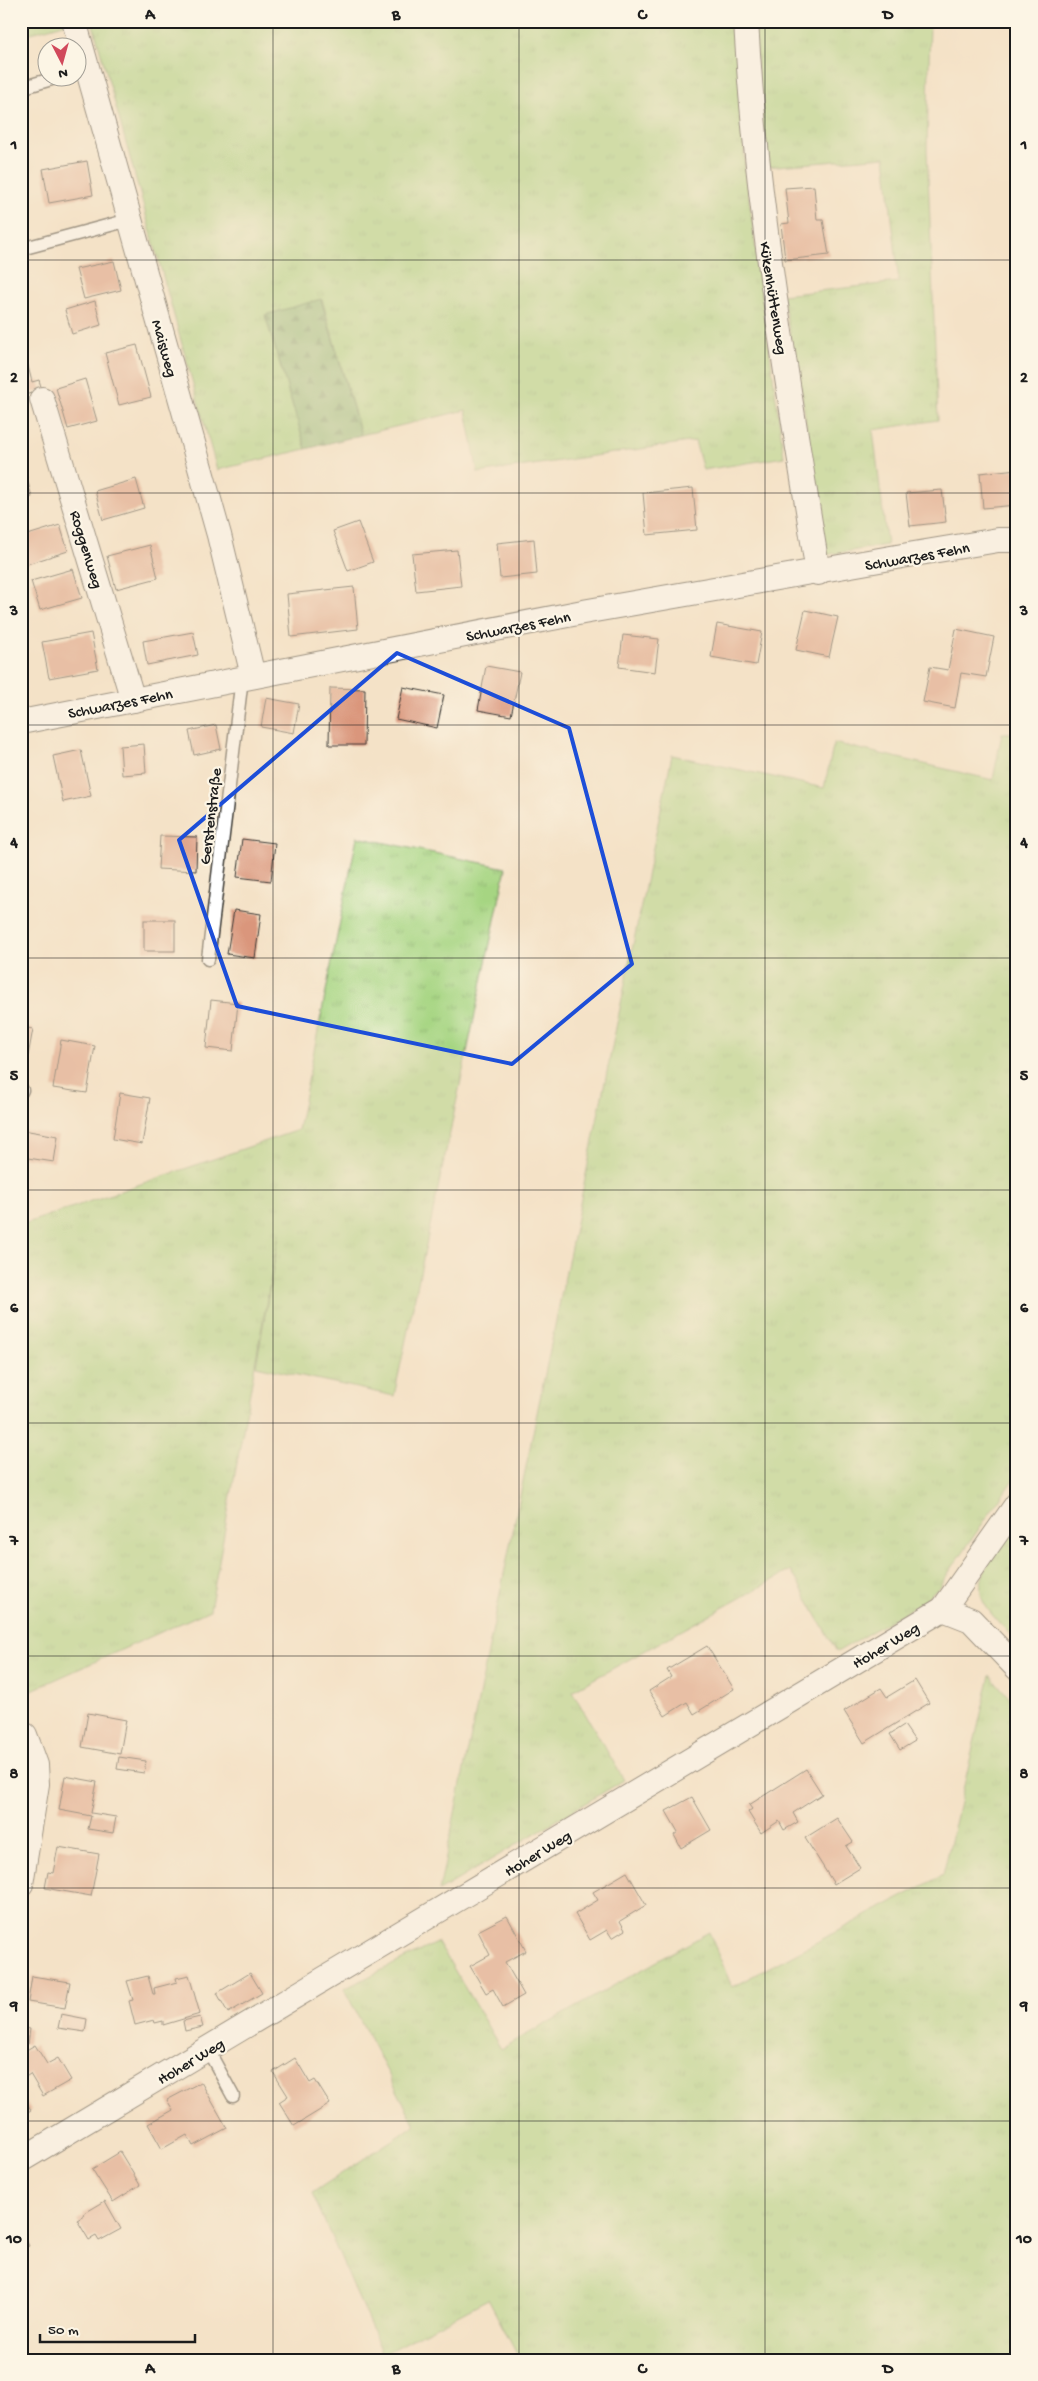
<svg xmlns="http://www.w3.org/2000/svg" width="1038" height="2381" font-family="'Gochi Hand',sans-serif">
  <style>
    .grass { fill: url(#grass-tufts); stroke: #61784f }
    .forest { fill: url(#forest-firs); stroke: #506946 }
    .building { fill: #da967b }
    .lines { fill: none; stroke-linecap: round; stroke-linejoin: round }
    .lane-casing { stroke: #3c3a36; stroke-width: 15 }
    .street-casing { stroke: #3c3a36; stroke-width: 26 }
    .lane { stroke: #fff; stroke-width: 12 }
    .street { stroke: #fff; stroke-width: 24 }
    .marked { fill: none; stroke: #1d4ed8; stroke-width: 4; stroke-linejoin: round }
    .grid { fill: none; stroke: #1c1c1c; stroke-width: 1; stroke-opacity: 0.55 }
    .labels { text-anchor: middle; stroke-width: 4.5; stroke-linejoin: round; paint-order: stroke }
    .street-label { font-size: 16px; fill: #1c1c1c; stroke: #fcf5e5 }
    .neatline { fill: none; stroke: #1c1c1c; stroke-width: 2 }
    .grid-label { font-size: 16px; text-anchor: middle; font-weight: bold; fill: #1c1c1c }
  </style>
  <defs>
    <pattern id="grass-tufts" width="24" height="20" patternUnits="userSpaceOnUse" patternTransform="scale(1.25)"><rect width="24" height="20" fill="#a6d582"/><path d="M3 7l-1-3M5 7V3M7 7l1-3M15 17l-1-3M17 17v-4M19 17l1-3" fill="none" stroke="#8eb670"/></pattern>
    <pattern id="forest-firs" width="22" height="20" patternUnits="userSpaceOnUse" patternTransform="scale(1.25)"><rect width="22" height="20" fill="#84b670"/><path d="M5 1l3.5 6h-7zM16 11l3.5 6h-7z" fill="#6b935b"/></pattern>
  </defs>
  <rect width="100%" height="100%" fill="#fcf5e5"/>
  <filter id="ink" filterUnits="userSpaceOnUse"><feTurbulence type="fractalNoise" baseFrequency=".02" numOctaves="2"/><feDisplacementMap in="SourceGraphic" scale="10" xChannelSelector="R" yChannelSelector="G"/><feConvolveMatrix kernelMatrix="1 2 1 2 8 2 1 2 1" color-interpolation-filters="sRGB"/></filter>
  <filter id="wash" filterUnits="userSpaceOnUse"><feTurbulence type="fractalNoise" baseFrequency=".0096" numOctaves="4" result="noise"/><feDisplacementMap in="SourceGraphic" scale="20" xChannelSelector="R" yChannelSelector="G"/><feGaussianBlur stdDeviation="1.12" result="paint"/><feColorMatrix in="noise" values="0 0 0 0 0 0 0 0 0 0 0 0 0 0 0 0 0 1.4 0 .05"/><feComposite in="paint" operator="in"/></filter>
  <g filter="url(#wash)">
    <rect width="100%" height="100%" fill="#f4e2c7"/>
    <g class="grass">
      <polygon points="21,21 66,21 67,23 21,36"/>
      <polygon points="92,21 737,21 745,169 784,457 703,470 695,441 478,473 466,410 361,435 322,300 265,315 306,449 217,470"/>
      <polygon points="754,21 930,21 927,149 938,420 873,430 887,545 825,555 801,389 782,295 899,282 885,157 765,167"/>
      <polygon points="1002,733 1017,733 1017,1474 938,1588 917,1605 837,1652 791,1570 572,1691 624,1780 439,1891 672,755 824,788 834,743 993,780"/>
      <polygon points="357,837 506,868 394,1396 256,1366 279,1234 210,1610 21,1695 21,1225 298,1130"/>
      <path d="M1017 1525V1642C1006 1629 992 1617 984 1603 970 1578 1002 1543 1017 1525Z"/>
      <polygon points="990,1675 1017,1707 1017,2360 520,2360 488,2299 383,2354 312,2193 415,2125 344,1989 438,1942 501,2049 709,1932 732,1987 943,1875"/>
    </g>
    <polygon class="forest" points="321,299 361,435 306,449 265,315"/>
    <g id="blocks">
      <g class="building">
        <polygon points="87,161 93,195 49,203 43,169"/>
        <polygon points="814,186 817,220 823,220 829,255 785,260 781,224 789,223 785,188"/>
        <polygon points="114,261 121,290 84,299 76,269"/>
        <polygon points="95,301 101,325 72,334 65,310"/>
        <polygon points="137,345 151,397 119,405 105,353"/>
        <polygon points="27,362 32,382 39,380 42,390 21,396 21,364"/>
        <polygon points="85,379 97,421 68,429 56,388"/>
        <polygon points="24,467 32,497 21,500 21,468"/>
        <polygon points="1017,469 1017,505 983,508 980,473"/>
        <polygon points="136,479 144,508 103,520 95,491"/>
        <polygon points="693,488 697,530 647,535 643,493"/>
        <polygon points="942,490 946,522 910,526 906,493"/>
        <polygon points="358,522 373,562 348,571 333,531"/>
        <polygon points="60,525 68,551 24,565 21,557 21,537"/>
        <polygon points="534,539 537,574 500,578 497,543"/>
        <polygon points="150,545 158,578 116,589 107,556"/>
        <polygon points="457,550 461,586 416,591 412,554"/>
        <polygon points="73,569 82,598 40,610 31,581"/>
        <polygon points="354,587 358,629 291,637 287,594"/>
        <polygon points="805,610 838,617 829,657 796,650"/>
        <polygon points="717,624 762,632 756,665 711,657"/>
        <polygon points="956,629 994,637 986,677 961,673 955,708 923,702 930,667 948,670"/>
        <polygon points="193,632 198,655 147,665 143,641"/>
        <polygon points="91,633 98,669 49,678 42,642"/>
        <polygon points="623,635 659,639 655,672 619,667"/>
        <polygon points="486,666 520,672 511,716 478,710"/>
        <polygon points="403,687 444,695 437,728 396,719"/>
        <polygon points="330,688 365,689 364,745 329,745"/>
        <polygon points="266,698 299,704 294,733 261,727"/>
        <polygon points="216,725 221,749 194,755 189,731"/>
        <polygon points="144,744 146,773 122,775 120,746"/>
        <polygon points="81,750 91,796 63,802 53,756"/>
        <polygon points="160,836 197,837 196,871 158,869"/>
        <polygon points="242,839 275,843 271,881 237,877"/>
        <polygon points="234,910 261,914 255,958 227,954"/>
        <rect x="144" y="920" width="31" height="31"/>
        <polygon points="211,1000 238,1003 233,1051 206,1048"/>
        <polygon points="21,1027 33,1029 28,1056 21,1055"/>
        <polygon points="61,1040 95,1046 87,1093 53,1088"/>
        <polygon points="120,1093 150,1098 142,1144 113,1139"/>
        <polygon points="23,1130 58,1136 54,1162 21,1157"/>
        <polygon points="707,1646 734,1689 694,1714 687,1702 665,1716 649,1691 671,1677 667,1670"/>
        <polygon points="915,1680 929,1703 864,1743 844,1711 881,1688 887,1697"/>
        <polygon points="88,1713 126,1720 120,1754 82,1747"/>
        <polygon points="904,1725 915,1741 900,1750 890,1734"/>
        <polygon points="119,1757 146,1761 144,1773 117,1769"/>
        <polygon points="806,1769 822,1794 793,1813 798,1822 784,1830 779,1821 761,1833 748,1812 752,1809 749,1805"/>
        <polygon points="65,1776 97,1782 91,1813 116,1817 113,1833 88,1829 91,1816 59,1810"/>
        <polygon points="692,1797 711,1830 681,1848 674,1835 678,1832 666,1811"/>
        <polygon points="837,1818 853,1842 846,1846 860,1868 834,1884 805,1838"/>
        <polygon points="58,1847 99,1854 91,1896 45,1888 48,1872 53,1873"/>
        <polygon points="627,1872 646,1905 620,1921 625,1930 612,1938 607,1930 590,1940 575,1914 598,1900 593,1892"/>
        <polygon points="507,1916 526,1951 505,1962 524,1995 503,2007 493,1989 486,1993 470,1966 490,1955 478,1931"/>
        <polygon points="250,1973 262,1993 228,2013 217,1993"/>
        <polygon points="189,1975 200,2014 163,2025 163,2021 155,2023 154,2020 135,2025 129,2001 133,2000 127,1981 148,1976 153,1994 155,1994 154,1988 177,1982 176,1978"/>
        <polygon points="32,1976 70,1982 65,2008 28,2002"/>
        <polygon points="61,2014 87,2019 85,2032 58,2028"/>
        <polygon points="200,2017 203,2027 185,2031 183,2021"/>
        <polygon points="21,2027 30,2029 28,2044 21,2043"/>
        <polygon points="35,2045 47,2064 58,2058 71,2080 43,2096 30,2074 21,2080 21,2053"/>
        <polygon points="295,2058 310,2083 315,2080 330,2104 294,2126 279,2102 288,2096 273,2072"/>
        <polygon points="201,2082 227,2128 193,2146 187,2135 162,2149 148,2124 173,2110 167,2100"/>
        <polygon points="24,2098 31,2110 21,2116 21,2100"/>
        <polygon points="120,2152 140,2185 113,2202 92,2169"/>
        <polygon points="105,2201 121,2229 99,2241 96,2236 89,2240 77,2220 84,2216 83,2214"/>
        <polygon points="21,2229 29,2246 21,2250"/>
      </g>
    </g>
  </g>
  <g filter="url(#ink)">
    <use href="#blocks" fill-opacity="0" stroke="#3c3a36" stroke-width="1"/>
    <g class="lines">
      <g class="lane-casing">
        <g id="lane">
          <polyline points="21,88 55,78"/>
          <polyline points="21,249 129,220"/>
          <polyline points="208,959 242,678"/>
          <polyline points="21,1092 22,1090"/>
          <polyline points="208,2050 233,2096"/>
        </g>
      </g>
      <g class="street-casing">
        <g id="street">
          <polyline points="74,21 219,535 253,676"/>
          <path d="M746 21C756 207 789 389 818 573"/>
          <polyline points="42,399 133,700"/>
          <polyline points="21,722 583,612 908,555 998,540 1017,540"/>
          <polyline points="943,1609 971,1620 1017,1668"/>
          <polyline points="21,1884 37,1784 36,1765 25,1735"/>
          <polyline points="21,2160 943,1609 1017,1504"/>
        </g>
      </g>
      <use href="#lane" class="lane"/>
      <use href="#street" class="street"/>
    </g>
  </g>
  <path d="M0 0H1038V2381H0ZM397 653 569 728 632 964 512 1064 237 1006 179 840Z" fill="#f4e2c7" fill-opacity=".55" fill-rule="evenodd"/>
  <path class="marked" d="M397 653 569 728 632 964 512 1064 237 1006 179 840Z"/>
  <path class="grid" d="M273 21V2360M519 21V2360M765 21V2360M21 260H1017M21 493H1017M21 725H1017M21 958H1017M21 1190H1017M21 1423H1017M21 1656H1017M21 1888H1017M21 2121H1017"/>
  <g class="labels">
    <g class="street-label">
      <text transform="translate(775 298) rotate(81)" y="6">Kükenhüttenweg</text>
      <text transform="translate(166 348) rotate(74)" y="6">Maisweg</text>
      <text transform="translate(88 549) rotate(73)" y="6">Roggenweg</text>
      <text transform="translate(917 555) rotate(-10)" y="6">Schwarzes Fehn</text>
      <text transform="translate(518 625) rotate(-11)" y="6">Schwarzes Fehn</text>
      <text transform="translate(120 702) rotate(-11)" y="6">Schwarzes Fehn</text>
      <text transform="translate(209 816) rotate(-83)" y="6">Gerstenstraße</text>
      <text transform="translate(885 1644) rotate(-31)" y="6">Hoher Weg</text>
      <text transform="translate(537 1852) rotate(-31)" y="6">Hoher Weg</text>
      <text transform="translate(190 2060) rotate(-31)" y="6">Hoher Weg</text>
    </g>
  </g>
  <rect width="1038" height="2381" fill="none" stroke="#fcf5e5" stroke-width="55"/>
  <g transform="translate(62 62) rotate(174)"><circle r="24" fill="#fcf5e5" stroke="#a29e95"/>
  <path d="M0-4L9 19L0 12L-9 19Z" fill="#d1495b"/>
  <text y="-8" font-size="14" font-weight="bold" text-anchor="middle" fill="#1c1c1c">N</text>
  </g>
  <path d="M40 2334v8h155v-8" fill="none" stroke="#1c1c1c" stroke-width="2.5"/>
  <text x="48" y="2334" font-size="15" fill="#1c1c1c" stroke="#fcf5e5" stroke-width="4" paint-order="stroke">50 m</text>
  <rect x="28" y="28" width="982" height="2326" class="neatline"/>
  <g class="grid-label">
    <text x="150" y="19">A</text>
    <text x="396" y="19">B</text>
    <text x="642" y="19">C</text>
    <text x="888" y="19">D</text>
    <text x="14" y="149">1</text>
    <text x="1024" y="149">1</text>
    <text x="14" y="382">2</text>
    <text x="1024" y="382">2</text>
    <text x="14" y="615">3</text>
    <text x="1024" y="615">3</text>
    <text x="14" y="847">4</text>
    <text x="1024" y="847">4</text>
    <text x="14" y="1080">5</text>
    <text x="1024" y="1080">5</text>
    <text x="14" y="1312">6</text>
    <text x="1024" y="1312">6</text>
    <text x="14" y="1545">7</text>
    <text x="1024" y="1545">7</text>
    <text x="14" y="1778">8</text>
    <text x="1024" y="1778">8</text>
    <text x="14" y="2010">9</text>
    <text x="1024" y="2010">9</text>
    <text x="14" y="2243">10</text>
    <text x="1024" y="2243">10</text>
    <text x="150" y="2373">A</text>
    <text x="396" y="2373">B</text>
    <text x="642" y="2373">C</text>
    <text x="888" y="2373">D</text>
  </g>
</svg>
